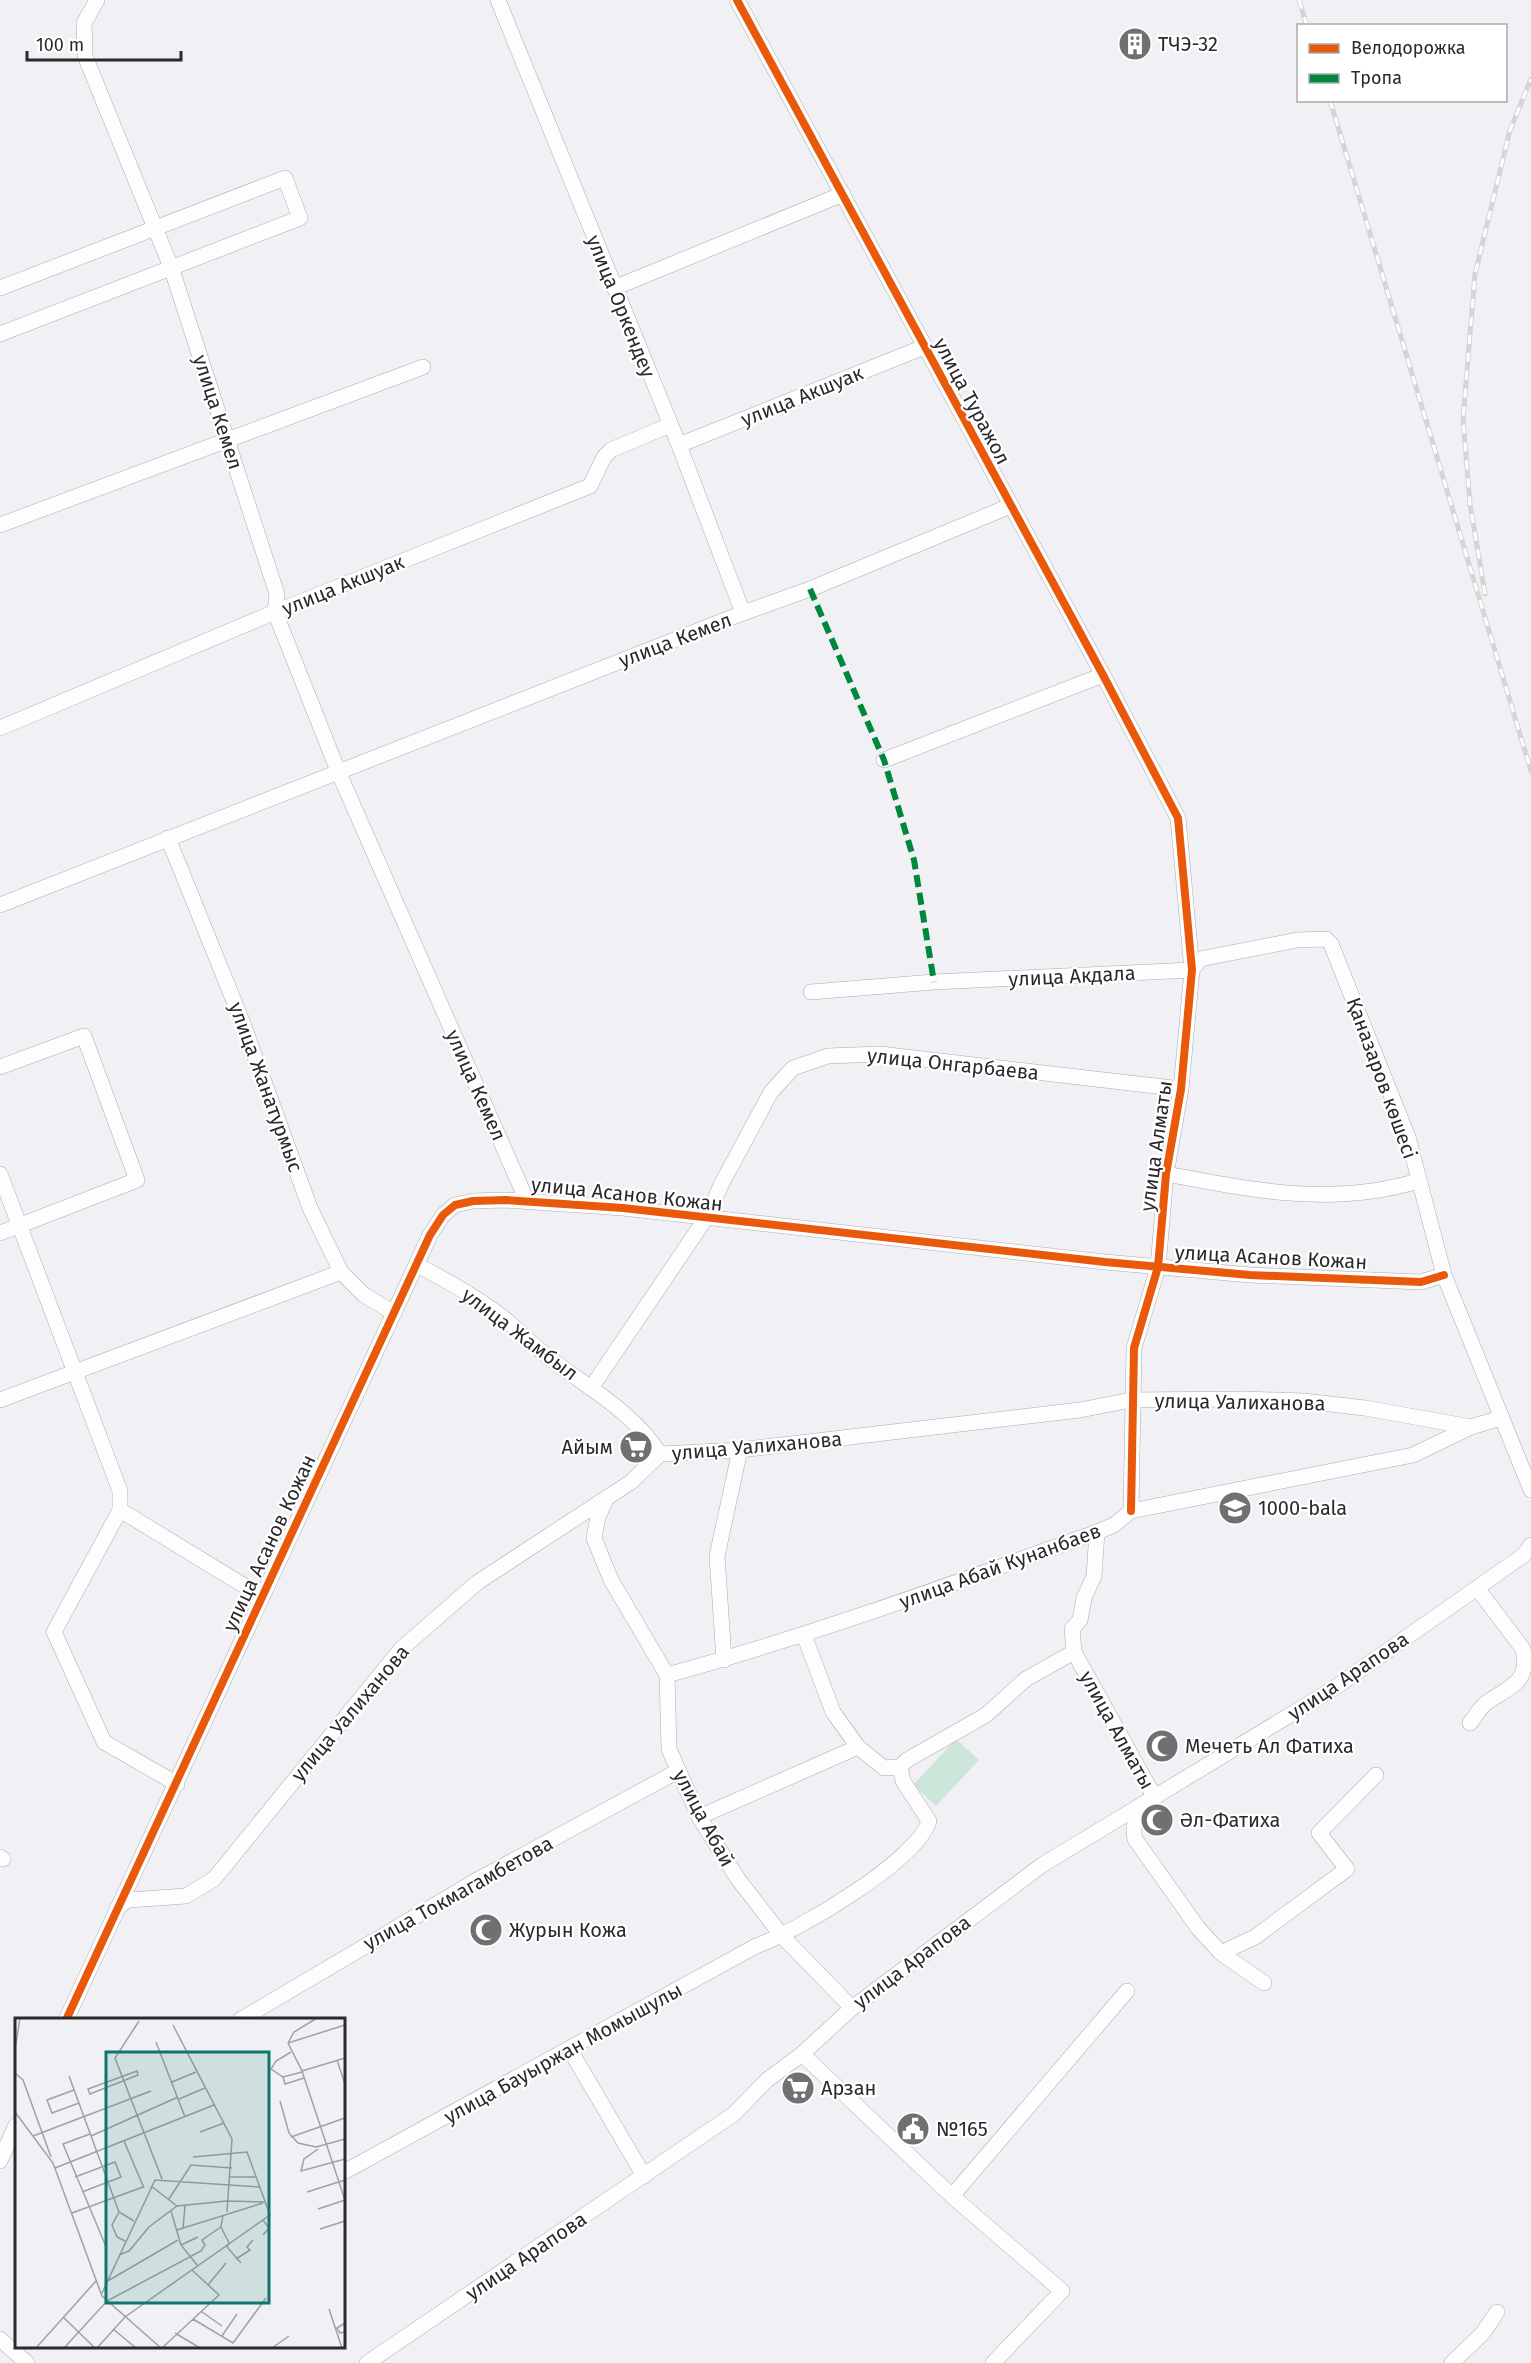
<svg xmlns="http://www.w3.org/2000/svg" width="1531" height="2363" font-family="'Fira Sans',sans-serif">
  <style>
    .green { fill: #cce6da }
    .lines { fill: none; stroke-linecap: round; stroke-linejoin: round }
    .minor-casing { stroke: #acacaf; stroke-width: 16 }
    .minor { stroke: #fdfdfe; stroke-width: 15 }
    .rail-casing { stroke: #d5d5d6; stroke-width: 5 }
    .rail { stroke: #fff; stroke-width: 3; stroke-dasharray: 9; stroke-linecap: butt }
    .quiet { stroke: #00873e; stroke-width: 6; stroke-dasharray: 12 6; stroke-linecap: butt }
    .cycleway-casing { stroke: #fff; stroke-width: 11 }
    .cycleway { stroke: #e8590c; stroke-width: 8 }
    .labels { text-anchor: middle; stroke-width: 4.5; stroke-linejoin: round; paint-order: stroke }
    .poi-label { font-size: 20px; fill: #2a2a2d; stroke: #fff; text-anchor: start }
    .street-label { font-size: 20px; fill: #2a2a2d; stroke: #fff }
    .inset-road { fill: none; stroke: #a1a1a5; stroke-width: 1.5 }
    .view { fill: #0f766e; fill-opacity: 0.15; stroke: #0f766e; stroke-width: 3 }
    .inset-edge { fill: none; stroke: #2a2a2d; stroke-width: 3 }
  </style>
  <rect width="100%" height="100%" fill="#f1f1f5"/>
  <polygon class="green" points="956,1739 979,1760 936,1806 913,1785"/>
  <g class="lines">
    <g class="minor-casing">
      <g id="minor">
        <polyline points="97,0 84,23 85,56 171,267 277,594 275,612 338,771 527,1201"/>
        <polyline points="498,0 679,445 743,613"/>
        <polyline points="737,0 1103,675 1178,818 1192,970 1181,1089 1166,1174 1158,1267 1134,1348 1131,1511"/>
        <polyline points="0,288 285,178 300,218 0,334"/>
        <polyline points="614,288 843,194"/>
        <polyline points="679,445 924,347"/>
        <polyline points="0,525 423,367"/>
        <polyline points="0,728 275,612 590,486 604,457 611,450 670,425"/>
        <polyline points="884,760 1103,675"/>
        <polyline points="168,838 242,1021 310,1208 341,1272 364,1295 394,1313"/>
        <polyline points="0,905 743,613 810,589 1010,506"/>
        <polyline points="811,992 934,982 1192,970 1200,959 1297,940 1326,939 1331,944 1408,1137 1444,1275 1531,1490"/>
        <polyline points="0,1067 84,1036 137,1180 0,1233"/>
        <polyline points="0,1174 120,1491 120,1510 261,1596"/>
        <path d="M1166 1174C1252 1190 1332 1207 1418 1181"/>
        <path d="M417 1265C448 1281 479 1298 506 1320 520 1332 533 1345 547 1356 586 1387 633 1411 660 1454"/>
        <polyline points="591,1388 706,1218 722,1183 771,1092 793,1068 828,1056 880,1054 1181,1089"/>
        <polyline points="0,1400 341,1272"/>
        <polyline points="606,1499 598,1517 594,1538 611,1580 667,1675 669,1749 699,1817 738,1879 783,1937 852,2008"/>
        <polyline points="120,1510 54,1632 104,1742 177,1784"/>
        <path d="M1097 1532 1094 1576 1084 1598 1080 1620 1072 1629 1074 1652 1155 1798C1142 1811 1130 1819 1135 1839L1198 1928 1221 1953 1264 1983"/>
        <polyline points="804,1635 833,1712 858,1747 884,1768 900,1767"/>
        <polyline points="724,1660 717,1556 740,1450"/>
        <path d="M667 1675C813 1635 955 1583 1097 1532L1114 1525 1131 1511 1413 1455 1471 1427"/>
        <path d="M1470 1723C1476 1716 1481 1705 1489 1701 1509 1687 1531 1682 1523 1649L1477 1588"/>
        <polyline points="699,1817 858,1747"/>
        <polyline points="0,1857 3,1859"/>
        <polyline points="117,1908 128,1900 186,1896 214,1879 401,1649 478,1582 631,1482 660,1454 740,1450 1080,1410 1131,1400 1244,1399 1304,1401 1365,1408 1471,1427 1501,1418"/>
        <polyline points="1221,1953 1255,1937 1347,1869 1319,1833 1376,1775"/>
        <polyline points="66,2020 430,1235 443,1215 455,1205 473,1201 506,1200 623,1208 1105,1262 1250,1275 1421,1282 1444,1275"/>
        <polyline points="240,2020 479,1879 678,1771"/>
        <polyline points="570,2050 644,2176"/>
        <polyline points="802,2054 952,2196 1062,2291 993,2363"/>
        <polyline points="0,2161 16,2125"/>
        <path d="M344 2172 756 1946C796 1932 917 1861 929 1821L903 1781 900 1767 907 1760 986 1715 1026 1679 1074 1652"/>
        <polyline points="952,2196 1127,1991"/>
        <polyline points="0,2339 27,2363"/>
        <polyline points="367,2363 734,2114 767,2080 802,2054 852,2008 1042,1865 1333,1689 1524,1555 1531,1545"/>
        <polyline points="1452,2363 1483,2333 1497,2312"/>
      </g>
    </g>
    <use href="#minor" class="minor"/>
    <g class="rail-casing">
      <g id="rail">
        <polyline points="1299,0 1307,26"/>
        <polyline points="1330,100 1531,771"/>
        <polyline points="1485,594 1470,504 1463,419 1475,274 1510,130 1531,79"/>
      </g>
    </g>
    <use href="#rail" class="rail"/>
    <polyline class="quiet" points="810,589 884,760 914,860 934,982"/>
    <g class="cycleway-casing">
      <g id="cycleway">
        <polyline points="737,0 1103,675 1178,818 1192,970 1181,1089 1166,1174 1158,1267 1134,1348 1131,1511"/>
        <polyline points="66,2020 430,1235 443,1215 455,1205 473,1201 506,1200 623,1208 1105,1262 1250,1275 1421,1282 1444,1275"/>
      </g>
    </g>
    <use href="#cycleway" class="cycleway"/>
  </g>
  <defs>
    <g id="building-disc" transform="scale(1.725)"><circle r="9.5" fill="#707073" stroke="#fff"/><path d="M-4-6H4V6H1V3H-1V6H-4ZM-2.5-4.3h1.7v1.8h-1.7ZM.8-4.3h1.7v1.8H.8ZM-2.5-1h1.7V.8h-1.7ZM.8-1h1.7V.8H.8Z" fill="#fff"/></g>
    <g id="supermarket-disc" transform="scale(1.725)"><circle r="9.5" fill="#707073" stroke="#fff"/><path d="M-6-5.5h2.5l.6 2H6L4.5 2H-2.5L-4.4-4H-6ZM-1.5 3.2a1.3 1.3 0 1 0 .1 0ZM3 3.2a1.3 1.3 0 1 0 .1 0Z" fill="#fff"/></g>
    <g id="school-disc" transform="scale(1.725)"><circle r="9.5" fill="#707073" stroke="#fff"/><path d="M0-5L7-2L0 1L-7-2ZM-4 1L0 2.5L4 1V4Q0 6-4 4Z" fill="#fff"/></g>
    <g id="mosque-disc" transform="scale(1.725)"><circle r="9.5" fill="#707073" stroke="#fff"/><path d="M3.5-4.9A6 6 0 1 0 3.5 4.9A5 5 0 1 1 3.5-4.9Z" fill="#fff"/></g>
    <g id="civic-disc" transform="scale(1.725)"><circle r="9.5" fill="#707073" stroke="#fff"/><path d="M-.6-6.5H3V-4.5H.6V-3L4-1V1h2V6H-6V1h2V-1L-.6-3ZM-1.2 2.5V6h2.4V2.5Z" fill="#fff"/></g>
  </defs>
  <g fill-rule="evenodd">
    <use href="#building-disc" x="1135" y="44"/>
    <use href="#supermarket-disc" x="636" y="1447"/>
    <use href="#school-disc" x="1235" y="1508"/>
    <use href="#mosque-disc" x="1162" y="1746"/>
    <use href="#mosque-disc" x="1157" y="1820"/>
    <use href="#mosque-disc" x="486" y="1930"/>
    <use href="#supermarket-disc" x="798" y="2088"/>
    <use href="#civic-disc" x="913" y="2129"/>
  </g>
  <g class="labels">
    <g class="poi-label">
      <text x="1158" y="51">ТЧЭ-32</text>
      <text x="613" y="1454" text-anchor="end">Айым</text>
      <text x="1258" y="1515">1000-bala</text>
      <text x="1185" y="1753">Мечеть Ал Фатиха</text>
      <text x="1180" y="1827">Әл-Фатиха</text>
      <text x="509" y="1937">Журын Кожа</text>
      <text x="821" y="2095">Арзан</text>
      <text x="936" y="2136">№165</text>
    </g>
    <g class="street-label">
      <text transform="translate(621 306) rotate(68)" y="7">улица Оркендеу</text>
      <text transform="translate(802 396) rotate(-22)" y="7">улица Акшуак</text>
      <text transform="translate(972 401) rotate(62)" y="7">улица Туражол</text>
      <text transform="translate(218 412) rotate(72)" y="7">улица Кемел</text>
      <text transform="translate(343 585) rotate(-22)" y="7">улица Акшуак</text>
      <text transform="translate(675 640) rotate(-21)" y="7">улица Кемел</text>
      <text transform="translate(1072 976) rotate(-3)" y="7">улица Акдала</text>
      <text transform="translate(953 1064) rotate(6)" y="7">улица Онгарбаева</text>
      <text transform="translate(1382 1078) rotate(70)" y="7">Қаназаров көшесі</text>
      <text transform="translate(476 1085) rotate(66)" y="7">улица Кемел</text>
      <text transform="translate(266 1087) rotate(70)" y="7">улица Жанатурмыс</text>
      <text transform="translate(1156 1146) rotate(-82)" y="7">улица Алматы</text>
      <text transform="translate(627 1194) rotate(6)" y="7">улица Асанов Кожан</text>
      <text transform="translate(1271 1257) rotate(3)" y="7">улица Асанов Кожан</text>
      <text transform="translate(520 1334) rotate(37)" y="7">улица Жамбыл</text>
      <text transform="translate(1240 1402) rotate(1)" y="7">улица Уалиханова</text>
      <text transform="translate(757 1446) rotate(-5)" y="7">улица Уалиханова</text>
      <text transform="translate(269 1543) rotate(-65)" y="7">улица Асанов Кожан</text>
      <text transform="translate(1000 1566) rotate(-20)" y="7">улица Абай Кунанбаев</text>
      <text transform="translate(1348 1676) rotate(-34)" y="7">улица Арапова</text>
      <text transform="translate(350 1713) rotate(-50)" y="7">улица Уалиханова</text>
      <text transform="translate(1117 1730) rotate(61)" y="7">улица Алматы</text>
      <text transform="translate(704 1818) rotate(62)" y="7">улица Абай</text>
      <text transform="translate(458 1893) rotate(-29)" y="7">улица Токмагамбетова</text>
      <text transform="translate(912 1962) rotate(-37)" y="7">улица Арапова</text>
      <text transform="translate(563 2053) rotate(-29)" y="7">улица Бауыржан Момышулы</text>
      <text transform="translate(526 2256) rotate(-34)" y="7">улица Арапова</text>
    </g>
  </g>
  <g transform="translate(15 2018)">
    <rect width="330" height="330" fill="#f1f1f5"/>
    <path class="inset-road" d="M124 3 100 40 147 161M158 7 217 121 212 194M141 24 170 99M273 25 287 53 330 182M273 25 330 7M273 25 279 14 302 0M0 31 5 0M276 34 261 43 256 51 268 59 287 54M322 42 330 66M122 53 123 57 75 76 73 71ZM287 53 330 40M0 55 8 62 36 139M54 58 104 194 119 203M268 59 270 66 289 60M157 64 181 54M59 72 32 82 37 95 64 85M164 81 190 70M265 83 274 115 283 125 301 129 330 121M0 94 38 145 87 278 146 330M185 114 209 105M75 116 48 126 92 231M18 118 136 73M76 118 163 79M276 119 330 100M109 123 129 170M303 131 289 141 286 153 330 141M40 150 199 87M60 159 100 144 106 159 67 174M215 159H242M136 168 162 188M292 174 330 162M154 181 176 147 217 150M303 191 330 182M156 193 166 227 182 247M104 194 97 207 102 219 110 223M57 195 128 169M208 197 206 209 214 225 212 229 226 245M168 210 170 188M305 211 330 203M162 212 248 185M248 217 254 210 248 202M166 227 183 219M104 237 114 233 134 209 162 188 212 183 251 184M221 241 235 232 232 229 238 222M91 264 163 222M193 267 211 245M87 275 140 162 245 169M314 291 327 330M187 294 207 308M48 299 80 330M178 301 218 325 251 280M330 305 322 310 325 315 330 314M98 311 121 330M160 315 185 330M207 318 222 296M21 330 81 263M49 330 92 283 186 233 190 227 187 222 206 209M82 330 110 299 255 197 232 134 178 139M147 330 204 277 177 252M257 330 274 318"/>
    <path class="view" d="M91 34H254V285H91Z"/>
    <rect width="330" height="330" class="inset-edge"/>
  </g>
  <rect x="1297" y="24" width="210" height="78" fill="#ffffff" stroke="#aaaaab" stroke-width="1.5"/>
  <rect x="1309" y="44" width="30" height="9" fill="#e8590c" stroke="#aaaaab" stroke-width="1.5"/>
  <text x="1351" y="54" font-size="18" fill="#2a2a2d">Велодорожка</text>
  <rect x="1309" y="74" width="30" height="9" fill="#00873e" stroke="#aaaaab" stroke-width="1.5"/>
  <text x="1351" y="84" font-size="18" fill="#2a2a2d">Тропа</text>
  <path d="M27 51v9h154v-9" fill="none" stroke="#2a2a2d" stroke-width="3"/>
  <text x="36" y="51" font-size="18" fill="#2a2a2d" stroke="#ffffff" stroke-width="4.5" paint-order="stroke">100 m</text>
</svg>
